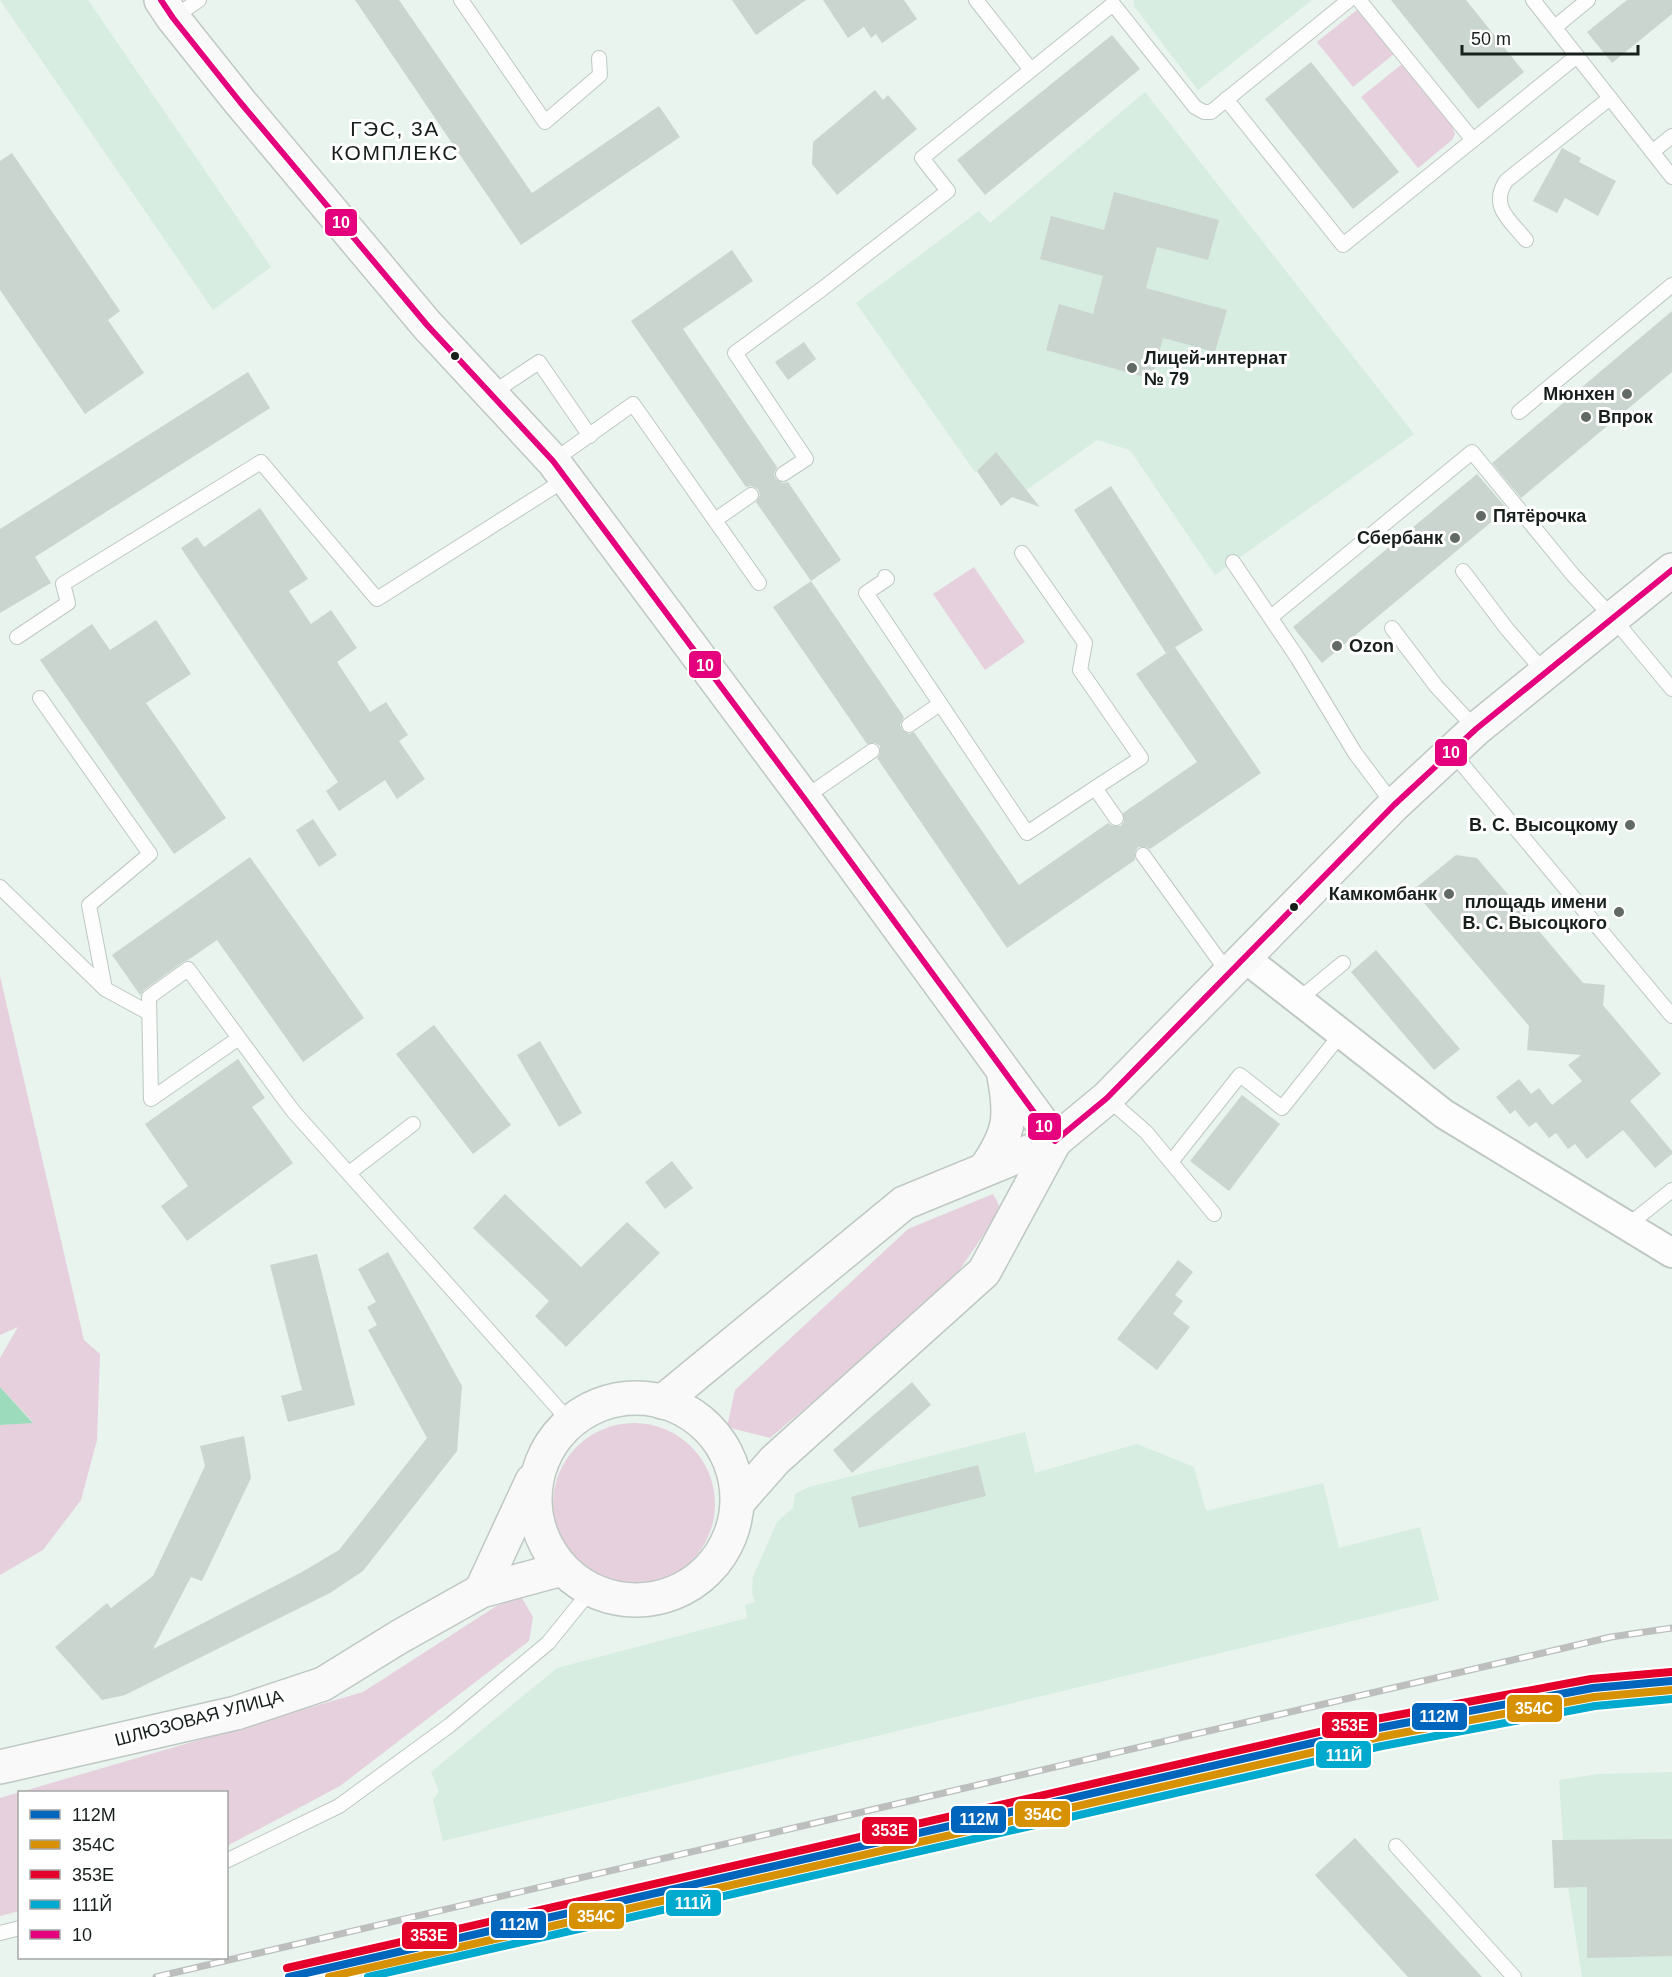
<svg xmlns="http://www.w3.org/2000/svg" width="1672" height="1977" font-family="Helvetica,sans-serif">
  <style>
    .built { fill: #d7ede1 }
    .green { fill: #e7d0de }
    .water { fill: #9cdcbc }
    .building { fill: #cbd5cf }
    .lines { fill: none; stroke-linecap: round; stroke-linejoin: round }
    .lane-casing { stroke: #bfc8c3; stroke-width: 16 }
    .street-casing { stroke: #bfc8c3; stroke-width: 32 }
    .secondary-casing { stroke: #bfc8c3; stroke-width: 36 }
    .lane { stroke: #fcfdfc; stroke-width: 14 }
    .street { stroke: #fcfdfc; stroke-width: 28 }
    .secondary { stroke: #f9f9f9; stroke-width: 33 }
    .rail-casing { stroke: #bcbfbd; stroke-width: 7 }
    .rail { stroke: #fff; stroke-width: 4.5; stroke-dasharray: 14; stroke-linecap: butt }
    .bus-1-casing { stroke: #fff; stroke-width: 10 }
    .bus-1 { stroke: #e5007d; stroke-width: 6 }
    .rail-1-casing { stroke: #fff; stroke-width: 12 }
    .rail-2-casing { stroke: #fff; stroke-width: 12 }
    .rail-3-casing { stroke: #fff; stroke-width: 12 }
    .rail-4-casing { stroke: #fff; stroke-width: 12 }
    .rail-1 { stroke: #0065bd; stroke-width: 8 }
    .rail-2 { stroke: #d69204; stroke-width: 8 }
    .rail-3 { stroke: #e4002b; stroke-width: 8 }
    .rail-4 { stroke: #00a9ce; stroke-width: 8 }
    .bus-dot { fill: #18201c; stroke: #fff; stroke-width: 2 }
    .poi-dot { fill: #616a65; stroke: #fff; stroke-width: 2 }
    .labels { text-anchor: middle; stroke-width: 6; stroke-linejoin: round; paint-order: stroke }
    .poi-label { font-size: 18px; font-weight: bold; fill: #18201c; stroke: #fff; text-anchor: end }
    .street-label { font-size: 18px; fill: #18201c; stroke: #fff }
    .quarter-label { font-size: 21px; letter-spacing: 1.5px; fill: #18201c; stroke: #fff }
    .line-badge { stroke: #fff; stroke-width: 2 }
    .badge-label { font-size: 16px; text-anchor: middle; font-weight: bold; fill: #fff }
  </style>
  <rect width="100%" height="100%" fill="#e8f4ed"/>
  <g class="built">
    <polygon points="0,0 88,0 271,267 213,310"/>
    <polygon points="1134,0 1312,0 1198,90 1134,6"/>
    <polygon points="1145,92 1414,434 1215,575 1130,450 1097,440 1015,498 1012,497 1001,506 977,471 975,472 856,303 979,211 990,223"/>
    <polygon points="1025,1432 1035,1473 1137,1444 1194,1467 1206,1511 1323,1483 1339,1548 1420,1527 1439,1600 443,1841 433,1800 439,1791 431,1772 557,1668 747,1618 745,1605 755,1602 752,1593 753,1577 777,1522 793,1508 795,1494 809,1487"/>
    <polygon points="1672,1772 1672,1977 1582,1977 1565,1868 1559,1780 1598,1774"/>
  </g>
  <g class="green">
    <polygon points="1358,9 1394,54 1353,87 1317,42"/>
    <polygon points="1402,64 1452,126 1455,134 1452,140 1418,168 1361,97"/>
    <polygon points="974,567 1025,642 985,670 933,594"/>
    <polygon points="0,976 84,1340 100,1354 97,1440 81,1500 43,1550 0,1575 0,1425 33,1422 0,1387 0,1358 18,1327 0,1335"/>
    <polygon points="993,1194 1001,1209 946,1290 770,1438 727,1427 735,1390 908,1229"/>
    <circle cx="634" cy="1504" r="81"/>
    <polygon points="522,1598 533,1617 529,1641 340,1786 227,1846 226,1792 20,1792 19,1911 0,1916 0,1798 363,1692 498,1605"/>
  </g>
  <polygon class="water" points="0,1387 33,1423 0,1425"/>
  <g class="building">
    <polygon points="355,0 399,0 532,193 659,106 680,137 521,245"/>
    <polygon points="732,0 806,0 756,35"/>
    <polygon points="823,0 904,0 917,19 882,43 876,34 871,38 864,27 848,38"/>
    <polygon points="1391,0 1466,0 1524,72 1478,109"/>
    <polygon points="1627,0 1672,0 1672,14 1612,63 1587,32"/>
    <polygon points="1112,35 1140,69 985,195 957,160"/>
    <polygon points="1311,62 1399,172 1353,209 1265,99"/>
    <polygon points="875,90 883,100 888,95 917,129 837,195 812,164 813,142"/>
    <polygon points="1562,148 1581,158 1579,162 1616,181 1598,216 1565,198 1557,213 1533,201"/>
    <polygon points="12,153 120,311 108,320 144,373 85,414 0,290 0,161"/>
    <polygon points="1114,192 1219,220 1208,260 1157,247 1146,288 1227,310 1215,352 1163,338 1152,379 1046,350 1059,304 1093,314 1103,276 1040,259 1051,216 1104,230"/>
    <polygon points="732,250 753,281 683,329 777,467 774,474 776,479 783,483 788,482 841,560 811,581 756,502 760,495 758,489 751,486 746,487 631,321"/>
    <polygon points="1672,311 1672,372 1521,498 1492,463"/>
    <polygon points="804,342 816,359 788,380 775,362"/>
    <polygon points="248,372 270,408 35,557 51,583 0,613 0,529"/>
    <polygon points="996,452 1040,507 1012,497 1001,506 977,471"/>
    <polygon points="1477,474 1507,509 1322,663 1293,627"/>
    <polygon points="1111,486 1203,630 1166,653 1074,510"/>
    <polygon points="260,508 308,579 289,591 311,624 331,610 357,648 337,662 370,712 386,702 408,735 399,741 425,779 397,799 385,780 339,811 326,791 338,782 181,548 197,537 204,547"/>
    <polygon points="811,581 904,717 900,725 902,730 909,734 914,732 1019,885 1108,823 1113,826 1121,826 1124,821 1123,813 1197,762 1136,674 1175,647 1261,773 1150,849 1146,847 1138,847 1135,852 1135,860 1007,948 877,758 880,754 880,746 875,743 867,744 773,607"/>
    <polygon points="156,620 191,674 146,703 226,818 174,854 40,660 92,624 110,650"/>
    <polygon points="313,819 337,855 319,867 296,830"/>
    <polygon points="1456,855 1477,858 1583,983 1605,985 1603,1005 1661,1074 1630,1101 1672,1151 1672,1154 1655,1168 1623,1130 1587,1159 1575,1144 1568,1149 1556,1133 1549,1138 1536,1122 1529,1127 1515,1110 1510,1114 1496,1097 1519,1079 1531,1094 1539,1088 1552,1105 1582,1081 1568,1065 1581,1055 1527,1050 1529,1026 1413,890"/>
    <polygon points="250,857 364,1018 303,1062 217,940 188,960 183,962 144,990 140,995 112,955"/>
    <polygon points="1376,950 1460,1049 1434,1070 1351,972"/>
    <polygon points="434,1025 511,1125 473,1154 396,1054"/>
    <polygon points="540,1041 582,1113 559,1127 517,1055"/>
    <polygon points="238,1059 265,1098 252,1107 293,1163 187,1241 161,1206 188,1186 145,1124"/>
    <polygon points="1242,1095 1280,1124 1229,1191 1190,1161"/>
    <polygon points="672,1161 693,1188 665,1209 645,1182"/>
    <polygon points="505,1194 581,1267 627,1222 660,1253 566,1347 535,1316 549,1301 473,1228"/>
    <polygon points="388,1252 462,1386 457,1451 363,1571 330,1593 125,1695 102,1700 55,1647 107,1603 111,1608 153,1576 205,1466 200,1446 244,1436 251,1478 202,1581 191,1577 153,1649 302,1572 339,1550 427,1438 368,1330 377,1325 367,1307 376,1302 358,1269"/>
    <polygon points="317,1254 355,1405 288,1422 281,1396 302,1390 270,1265"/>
    <polygon points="1178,1260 1193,1272 1175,1295 1183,1301 1173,1314 1190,1327 1157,1370 1117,1339"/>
    <polygon points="912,1382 931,1405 852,1473 833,1450"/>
    <polygon points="978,1465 986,1496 859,1528 851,1497"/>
    <polygon points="1355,1838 1482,1977 1408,1977 1315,1875"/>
    <polygon points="1672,1839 1672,1956 1587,1958 1587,1887 1554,1888 1552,1840"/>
  </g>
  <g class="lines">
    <g class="lane-casing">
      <g id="lane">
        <polyline points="461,0 545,122 600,75 599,58"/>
        <polyline points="976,0 1031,70"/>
        <polyline points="1359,0 1473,140"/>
        <polyline points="1533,0 1672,177"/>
        <polyline points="173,18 199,0"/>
        <polyline points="1555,27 1588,0"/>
        <polyline points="1226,99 1343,245 1577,56"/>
        <polyline points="1652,152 1672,136"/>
        <path d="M1526 240C1511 221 1489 207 1506 181L1610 98"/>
        <polyline points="491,394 539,362 590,436"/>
        <polyline points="1519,412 1672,285"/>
        <polyline points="553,461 633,404 759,583"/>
        <polyline points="783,474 806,459 735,353 822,289 948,191 922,158 1113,4 1195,107 1204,112 1211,112 1349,0"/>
        <polyline points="715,520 751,495"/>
        <polyline points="1022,553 1085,643 1080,670 1141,758 1095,788"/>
        <polyline points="1233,562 1297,657 1355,753 1394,805"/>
        <polyline points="1463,571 1507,629 1545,673"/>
        <polyline points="885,577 887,579 866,593 1027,833 1095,788 1116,818"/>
        <polyline points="1271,617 1472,452 1573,575 1613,618 1672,689"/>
        <polyline points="1392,628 1436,686 1476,729"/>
        <polyline points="17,637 68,603 63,584 261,462 377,599 566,479"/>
        <polyline points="40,698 150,854 89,905 105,989 149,1013"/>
        <polyline points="909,725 940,704"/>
        <polyline points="1452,752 1672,1016"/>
        <polyline points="804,798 872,751"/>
        <polyline points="1143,855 1229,974"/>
        <polyline points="0,887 105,989"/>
        <polyline points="1298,1000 1343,963"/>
        <polyline points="239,1038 151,1099 149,997 188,969 293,1111 571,1423"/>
        <polyline points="1107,1098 1146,1132 1214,1214"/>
        <polyline points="1171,1162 1240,1075 1282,1108 1341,1034"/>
        <polyline points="349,1173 413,1124"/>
        <polyline points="1627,1226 1672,1190"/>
        <polyline points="1396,1846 1514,1977"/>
        <polyline points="226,1861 339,1806 450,1725 548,1643 591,1590"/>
        <polyline points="0,1933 20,1928"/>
      </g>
    </g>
    <g class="street-casing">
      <polyline id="street" points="1245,958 1444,1114 1672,1253"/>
    </g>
    <g class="secondary-casing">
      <g id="secondary">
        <polyline points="161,0 173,18 240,102 427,325 553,461 804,798 1055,1141"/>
        <path d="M985 1169C1011 1132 1012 1115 1003 1071"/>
        <circle cx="636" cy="1499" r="101"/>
        <polyline points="662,1402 904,1203 1055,1141 1107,1098 1394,805 1476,729 1672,570"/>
        <polyline points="739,1501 775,1460 984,1272 1055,1141"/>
        <polyline points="481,1591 532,1481"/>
        <polyline points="0,1767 236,1713 323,1684 399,1637 481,1591 562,1569"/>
      </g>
    </g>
    <use href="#lane" class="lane"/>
    <use href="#street" class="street"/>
    <use href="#secondary" class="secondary"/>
    <g class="rail-casing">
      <polyline id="rail" points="156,1977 1611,1637 1672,1628"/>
    </g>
    <use href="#rail" class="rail"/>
    <g class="bus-1-casing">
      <polyline id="bus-1" points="161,0 173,18 240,102 427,325 553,461 804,798 1055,1141 1107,1098 1394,805 1476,729 1672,570"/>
    </g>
    <use href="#bus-1" class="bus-1"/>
    <g class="rail-1-casing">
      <polyline id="rail-1" points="289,1977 1378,1728 1593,1688 1672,1681"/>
    </g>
    <g class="rail-2-casing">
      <polyline id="rail-2" points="329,1977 1380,1737 1594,1697 1672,1690"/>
    </g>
    <g class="rail-3-casing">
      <polyline id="rail-3" points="287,1968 1376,1719 1591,1679 1671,1672"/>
    </g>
    <g class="rail-4-casing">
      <polyline id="rail-4" points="368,1977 1382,1746 1595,1706 1672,1699"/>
    </g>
    <use href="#rail-1" class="rail-1"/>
    <use href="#rail-2" class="rail-2"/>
    <use href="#rail-3" class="rail-3"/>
    <use href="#rail-4" class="rail-4"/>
  </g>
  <g class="bus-dot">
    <circle cx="455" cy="356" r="5"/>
    <circle cx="1294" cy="907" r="5"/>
  </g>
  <g class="poi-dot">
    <circle cx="1132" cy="368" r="6"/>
    <circle cx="1627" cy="394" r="6"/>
    <circle cx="1586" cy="417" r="6"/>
    <circle cx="1481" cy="516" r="6"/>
    <circle cx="1455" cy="538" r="6"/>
    <circle cx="1337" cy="646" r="6"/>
    <circle cx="1630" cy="825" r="6"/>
    <circle cx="1449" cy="894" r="6"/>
    <circle cx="1619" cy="912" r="6"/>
  </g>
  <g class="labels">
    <g class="poi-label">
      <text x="1144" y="364" text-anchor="start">Лицей-интернат<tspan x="1144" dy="21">№ 79</tspan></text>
      <text x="1615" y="400">Мюнхен</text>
      <text x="1598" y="423" text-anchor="start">Впрок</text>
      <text x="1493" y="522" text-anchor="start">Пятёрочка</text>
      <text x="1443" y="544">Сбербанк</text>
      <text x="1349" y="652" text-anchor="start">Ozon</text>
      <text x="1618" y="831">В. С. Высоцкому</text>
      <text x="1437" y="900">Камкомбанк</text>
      <text x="1607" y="908">площадь имени<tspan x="1607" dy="21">В. С. Высоцкого</tspan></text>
    </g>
    <g class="street-label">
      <text transform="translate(199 1718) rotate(-15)" y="6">ШЛЮЗОВАЯ УЛИЦА</text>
    </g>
    <g class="quarter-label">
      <text x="395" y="136">ГЭС, 3А<tspan x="395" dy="24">КОМПЛЕКС</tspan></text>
    </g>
  </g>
  <g class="line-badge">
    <rect x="324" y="208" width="34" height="29" rx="6" fill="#e5007d"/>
    <rect x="688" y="650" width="34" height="29" rx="6" fill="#e5007d"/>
    <rect x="1434" y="738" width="34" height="29" rx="6" fill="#e5007d"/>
    <rect x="1027" y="1112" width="35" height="29" rx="6" fill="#e5007d"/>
    <rect x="1506" y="1694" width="57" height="29" rx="6" fill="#d69204"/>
    <rect x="1411" y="1702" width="57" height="29" rx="6" fill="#0065bd"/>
    <rect x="1321" y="1711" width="57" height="28" rx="6" fill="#e4002b"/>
    <rect x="1315" y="1740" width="57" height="29" rx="6" fill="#00a9ce"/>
    <rect x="1014" y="1800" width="57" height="28" rx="6" fill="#d69204"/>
    <rect x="950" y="1805" width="57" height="29" rx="6" fill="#0065bd"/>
    <rect x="861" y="1816" width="57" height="29" rx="6" fill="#e4002b"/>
    <rect x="665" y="1889" width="57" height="28" rx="6" fill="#00a9ce"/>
    <rect x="568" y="1902" width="57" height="28" rx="6" fill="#d69204"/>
    <rect x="490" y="1910" width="57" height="29" rx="6" fill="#0065bd"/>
    <rect x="401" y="1921" width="57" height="29" rx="6" fill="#e4002b"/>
  </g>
  <g class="badge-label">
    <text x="341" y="228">10</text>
    <text x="705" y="671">10</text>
    <text x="1451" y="758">10</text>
    <text x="1044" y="1132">10</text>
    <text x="1534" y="1714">354С</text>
    <text x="1439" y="1722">112М</text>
    <text x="1350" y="1731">353Е</text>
    <text x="1344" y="1761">111Й</text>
    <text x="1043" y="1820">354С</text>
    <text x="979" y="1825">112М</text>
    <text x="890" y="1836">353Е</text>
    <text x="693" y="1909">111Й</text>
    <text x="596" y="1922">354С</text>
    <text x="519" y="1930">112М</text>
    <text x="429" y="1941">353Е</text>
  </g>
  <rect x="18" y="1791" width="210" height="168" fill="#ffffff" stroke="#a3a6a4" stroke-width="1.5"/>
  <rect x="30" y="1810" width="30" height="9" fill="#0065bd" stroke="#a3a6a4" stroke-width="1.5"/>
  <text x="72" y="1821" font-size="18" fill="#18201c">112М</text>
  <rect x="30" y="1840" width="30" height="9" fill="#d69204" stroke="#a3a6a4" stroke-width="1.5"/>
  <text x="72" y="1851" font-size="18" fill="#18201c">354С</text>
  <rect x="30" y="1870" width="30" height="9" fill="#e4002b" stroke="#a3a6a4" stroke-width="1.5"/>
  <text x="72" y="1881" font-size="18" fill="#18201c">353Е</text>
  <rect x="30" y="1900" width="30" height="9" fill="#00a9ce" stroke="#a3a6a4" stroke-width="1.5"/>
  <text x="72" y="1911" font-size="18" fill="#18201c">111Й</text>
  <rect x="30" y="1930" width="30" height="9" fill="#e5007d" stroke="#a3a6a4" stroke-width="1.5"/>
  <text x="72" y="1941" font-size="18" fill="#18201c">10</text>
  <path d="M1462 45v9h176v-9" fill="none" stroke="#18201c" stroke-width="3"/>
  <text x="1471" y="45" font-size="18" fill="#18201c" stroke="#ffffff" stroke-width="4.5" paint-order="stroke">50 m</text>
</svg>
